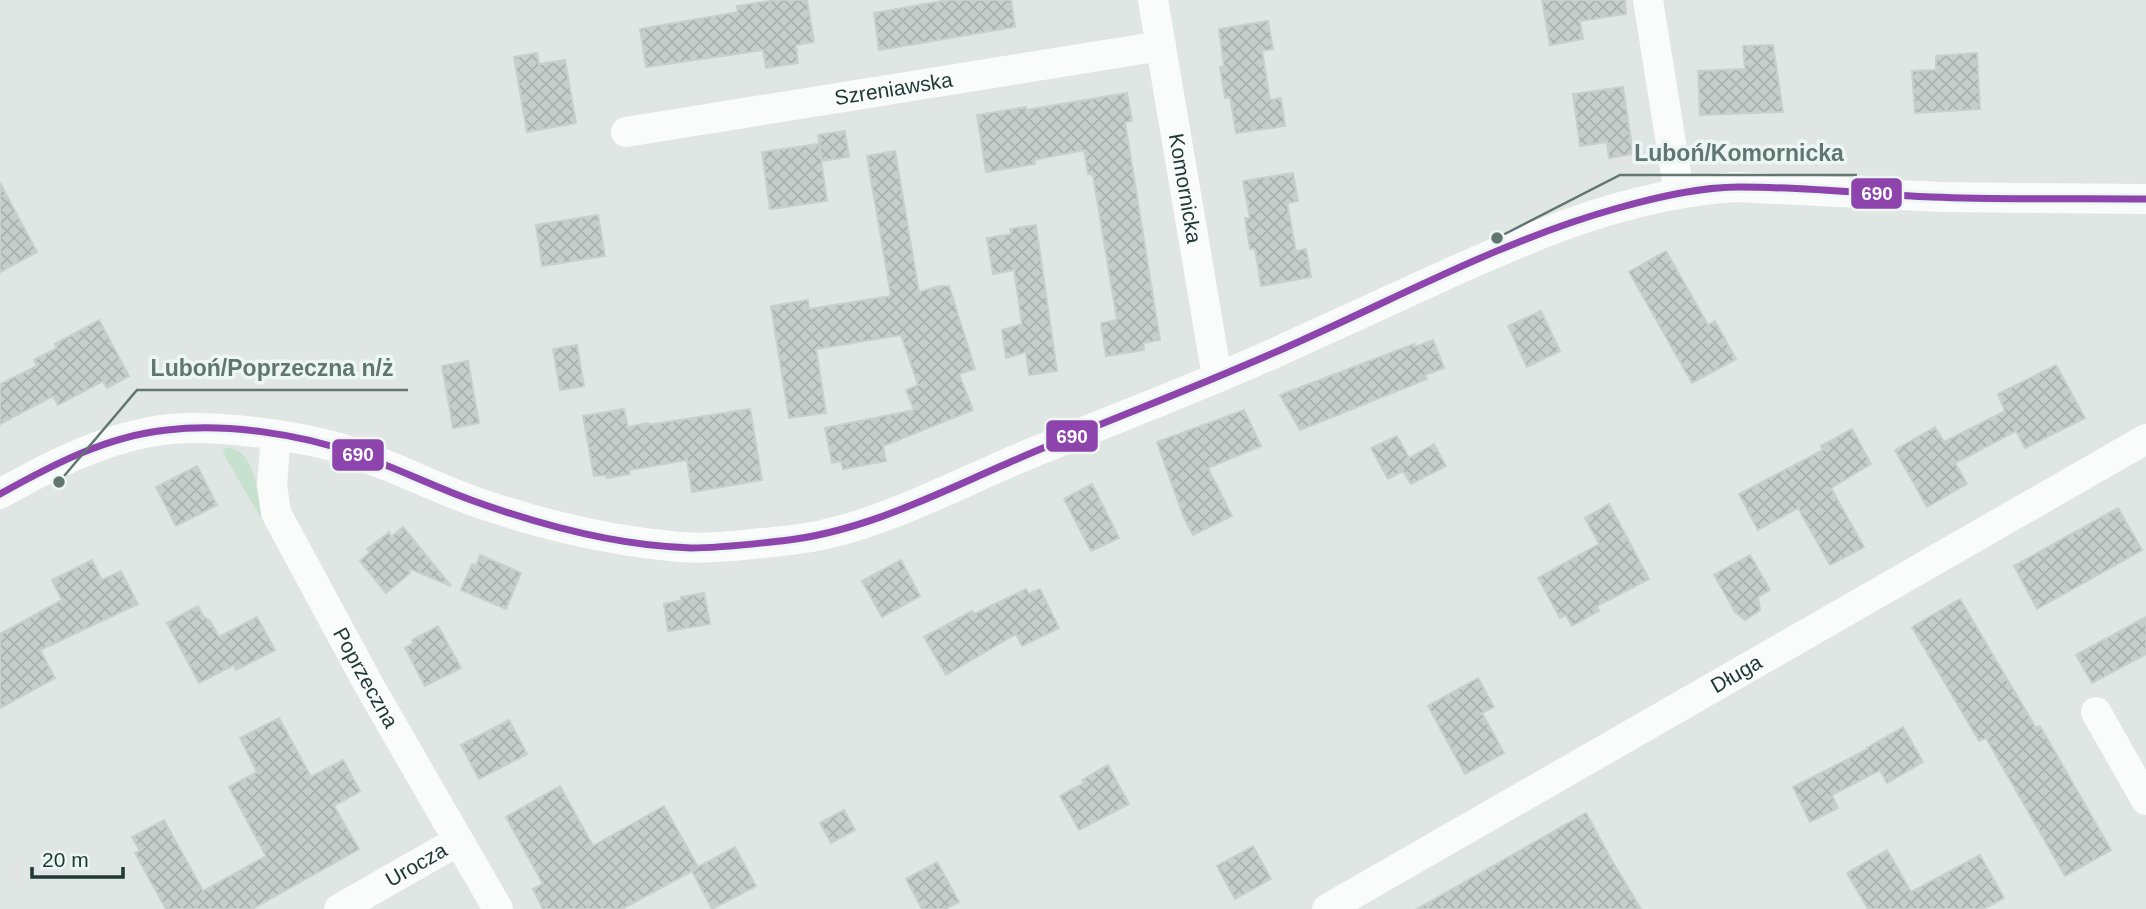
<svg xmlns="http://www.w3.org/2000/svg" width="2146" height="909" font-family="Arial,sans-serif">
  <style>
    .green { fill: #c7e1cf }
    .building { fill: url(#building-cross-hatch); stroke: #c8cfcc; stroke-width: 2 }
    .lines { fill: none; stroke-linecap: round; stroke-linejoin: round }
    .street { stroke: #fafbfb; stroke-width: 30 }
    .bus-1-casing { stroke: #ecf6f2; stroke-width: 12 }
    .bus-1 { stroke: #8e44ad; stroke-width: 7 }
    .labels { text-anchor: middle; stroke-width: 7; stroke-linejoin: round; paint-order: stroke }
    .street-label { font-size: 21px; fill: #1d3932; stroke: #ecf6f2 }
    .leader { fill: none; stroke: #617670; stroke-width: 2.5 }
    .callout-dot { fill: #617670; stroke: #ecf6f2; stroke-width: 2.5 }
    .callout-label { font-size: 23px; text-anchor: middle; font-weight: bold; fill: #617670; stroke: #ecf6f2; stroke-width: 7; stroke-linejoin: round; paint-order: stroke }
    .line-badge { stroke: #ecf6f2; stroke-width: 2.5 }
    .badge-label { font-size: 19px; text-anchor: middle; font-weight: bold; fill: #fff }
  </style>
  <defs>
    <pattern id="building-cross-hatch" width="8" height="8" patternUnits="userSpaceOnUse" patternTransform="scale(1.75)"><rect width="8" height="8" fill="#c6cdca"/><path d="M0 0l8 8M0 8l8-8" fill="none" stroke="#aab1ae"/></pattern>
  </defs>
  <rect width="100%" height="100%" fill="#e0e6e3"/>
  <path class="green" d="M227 447C254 451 255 484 261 505 264 516 268 527 272 537L224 455 223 451Z"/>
  <g class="building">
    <polygon points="775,0 807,0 814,42 796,45 798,63 766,68 763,50 646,67 640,29 738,12 737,6"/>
    <polygon points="948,0 1011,0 1015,27 879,50 874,13"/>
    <polygon points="1542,0 1625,0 1626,14 1580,21 1583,39 1550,45"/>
    <polygon points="1268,21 1273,49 1262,51 1270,100 1281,98 1285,126 1236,133 1230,97 1225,98 1220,67 1224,66 1219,29"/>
    <polygon points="1773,45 1783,112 1700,115 1698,71 1745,69 1743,46"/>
    <polygon points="537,53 539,64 565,60 576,123 527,132 514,57"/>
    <polygon points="1977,53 1980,109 1915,113 1912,71 1936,70 1936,56"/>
    <polygon points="1623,87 1633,154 1609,158 1607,142 1580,146 1573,94"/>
    <polygon points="1127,93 1132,121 1125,122 1160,340 1143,343 1144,350 1106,356 1101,323 1117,320 1093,175 1088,174 1084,150 1034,160 1035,164 986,172 977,115 1026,107 1026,110"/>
    <polygon points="845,131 849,157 822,161 818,135"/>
    <polygon points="819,144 827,201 770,209 762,152"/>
    <polygon points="895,151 919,292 939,286 949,286 975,369 959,374 973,410 883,446 886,461 843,469 841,461 832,463 825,428 914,410 906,390 918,385 901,335 816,349 826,413 789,418 771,306 808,300 809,309 891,296 867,156"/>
    <polygon points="1293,173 1298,201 1287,203 1296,251 1306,249 1311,277 1261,286 1255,249 1250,249 1245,218 1250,218 1243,181"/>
    <polygon points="0,183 37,252 0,272"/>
    <polygon points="598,215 605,256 542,266 536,225"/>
    <polygon points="1036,225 1057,371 1029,375 1026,352 1006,358 1002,330 1022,324 1014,270 993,274 987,238 1011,234 1010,229"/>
    <polygon points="1666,251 1708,325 1715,321 1736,359 1692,383 1629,272"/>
    <polygon points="1541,311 1560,351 1527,367 1508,326"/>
    <polygon points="99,320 129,376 107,388 103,381 58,405 53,396 0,424 0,384 37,366 34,360 57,348 55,344"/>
    <polygon points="1433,340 1444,368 1425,375 1427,379 1300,430 1280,395 1414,344 1415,347"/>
    <polygon points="577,345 584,386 560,390 553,349"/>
    <polygon points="468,361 479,423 453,428 442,366"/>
    <polygon points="2056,365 2085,418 2025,448 2016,431 1955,463 1967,484 1927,507 1895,450 1935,427 1944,442 2005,411 1998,394"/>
    <polygon points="624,409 628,427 648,423 648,425 750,409 762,480 692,492 687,460 629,470 630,474 607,478 606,475 594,476 583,416"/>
    <polygon points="1244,410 1261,446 1208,468 1232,516 1193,535 1184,518 1157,442"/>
    <polygon points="1852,429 1871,464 1831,488 1864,547 1830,565 1798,508 1758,530 1739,494 1823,450 1821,446"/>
    <polygon points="1397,436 1409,458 1434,444 1446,466 1411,484 1403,471 1388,479 1371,448"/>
    <polygon points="197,466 217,505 176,526 156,487"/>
    <polygon points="1092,484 1119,538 1091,551 1064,499"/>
    <polygon points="1609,504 1649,579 1597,606 1599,611 1572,626 1566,615 1560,618 1538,578 1599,544 1585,518"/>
    <polygon points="2118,508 2142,550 2037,609 2014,566"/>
    <polygon points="403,527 451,586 408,568 410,573 386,593 360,561 370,552 367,549 389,532 391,537"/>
    <polygon points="480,555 521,573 506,609 461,590 472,564 476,566"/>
    <polygon points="1750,555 1770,590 1758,597 1760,610 1745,620 1735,612 1714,575"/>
    <polygon points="92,560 102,580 121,571 138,604 40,650 55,678 0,708 0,634 62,600 52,580"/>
    <polygon points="901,560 920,596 882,617 862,581"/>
    <polygon points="1026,589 1029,594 1040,589 1059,628 1022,646 1016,634 946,675 924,637 972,611 974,614"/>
    <polygon points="704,593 710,624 668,631 664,604 682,600 681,597"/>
    <polygon points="1960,599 2036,728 2040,726 2111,850 2065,876 1986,738 1979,741 1912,627"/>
    <polygon points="198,606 203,616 210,621 219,637 257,617 275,650 236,670 234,665 199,683 167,623"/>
    <polygon points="2146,617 2146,654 2092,683 2076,655"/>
    <polygon points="438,626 461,668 425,686 405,648 414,643 412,640"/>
    <polygon points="1478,678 1494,707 1482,713 1504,753 1465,774 1428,706"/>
    <polygon points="279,718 311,777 343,760 360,791 334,806 359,849 252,909 166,909 135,853 140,851 132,837 164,820 203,891 266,856 229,787 257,772 240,738"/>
    <polygon points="509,720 527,754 479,779 461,745"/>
    <polygon points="1903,727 1923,762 1887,783 1880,770 1832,795 1838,808 1810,822 1793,787 1868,749 1867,748"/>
    <polygon points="1108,765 1129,804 1079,830 1060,796 1084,783 1082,780"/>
    <polygon points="560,786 593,846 664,806 698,867 735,847 756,886 712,909 692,871 622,909 543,909 533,889 543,884 506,817"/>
    <polygon points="844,810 855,830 831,843 820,823"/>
    <polygon points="1586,813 1611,859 1641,909 1417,909"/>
    <polygon points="1253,846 1271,879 1235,899 1217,866"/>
    <polygon points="1887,850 1911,892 1980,855 2004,898 1983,909 1868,909 1847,873"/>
    <polygon points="937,862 959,902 945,909 922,909 906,879"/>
  </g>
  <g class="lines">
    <g class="street">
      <path id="s1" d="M1153 0 1217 377"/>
      <polyline points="1648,0 1679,193"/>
      <path id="s2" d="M626 132 1161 46"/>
      <path id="s3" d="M276 435 272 485 276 513 370 687 498 909"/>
      <path d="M0 494C53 464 110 435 171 429 218 425 291 435 336 447 383 461 427 484 473 501 539 524 610 541 680 547 707 549 735 546 763 543 784 541 806 539 826 534 892 519 954 486 1015 460 1103 423 1193 390 1279 351 1330 328 1380 305 1430 282 1528 237 1628 193 1737 187L1941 197 2146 199"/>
      <polyline points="2096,712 2146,800"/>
      <path id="s4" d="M339 909 458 841"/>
      <path id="s5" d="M1327 909 2146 439"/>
    </g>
    <g class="bus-1-casing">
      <path id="bus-1" d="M0 494C52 465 107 436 167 430 226 423 301 434 356 454 395 467 432 486 471 500 540 525 618 546 691 548 721 548 751 544 781 541 865 532 938 493 1015 460 1108 420 1203 385 1296 343 1401 296 1506 239 1618 208 1657 197 1699 187 1740 187 1804 187 1868 194 1932 197 2003 200 2075 198 2146 199"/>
    </g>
    <use href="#bus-1" class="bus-1"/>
  </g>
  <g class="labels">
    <g class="street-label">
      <text dy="7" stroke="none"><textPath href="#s2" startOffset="271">Szreniawska</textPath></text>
      <text dy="7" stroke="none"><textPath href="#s1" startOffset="191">Komornicka</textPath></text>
      <text dy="7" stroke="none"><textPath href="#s5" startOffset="472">Długa</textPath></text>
      <text dy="7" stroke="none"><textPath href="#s3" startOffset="266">Poprzeczna</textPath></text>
      <text dy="7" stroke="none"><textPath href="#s4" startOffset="89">Urocza</textPath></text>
    </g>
  </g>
  <path class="leader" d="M1497 238L1620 175H1857M59 482L137 390H408"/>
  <g class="callout-dot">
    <circle cx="1497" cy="238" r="7"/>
    <circle cx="59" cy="482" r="7"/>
  </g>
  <g class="callout-label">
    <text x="1739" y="161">Luboń/Komornicka</text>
    <text x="272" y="376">Luboń/Poprzeczna n/ż</text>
  </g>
  <g class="line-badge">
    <rect x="1850" y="177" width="53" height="33" rx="7" fill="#8e44ad"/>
    <rect x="1045" y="419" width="54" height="34" rx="7" fill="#8e44ad"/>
    <rect x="331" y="438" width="54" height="34" rx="7" fill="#8e44ad"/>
  </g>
  <g class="badge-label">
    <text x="1877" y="200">690</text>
    <text x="1072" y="443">690</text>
    <text x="358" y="461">690</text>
  </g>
  <path d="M32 867v10h91v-10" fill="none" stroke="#1d3932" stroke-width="3.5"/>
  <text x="42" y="867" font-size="21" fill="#1d3932" stroke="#ecf6f2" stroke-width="5" paint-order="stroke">20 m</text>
</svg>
